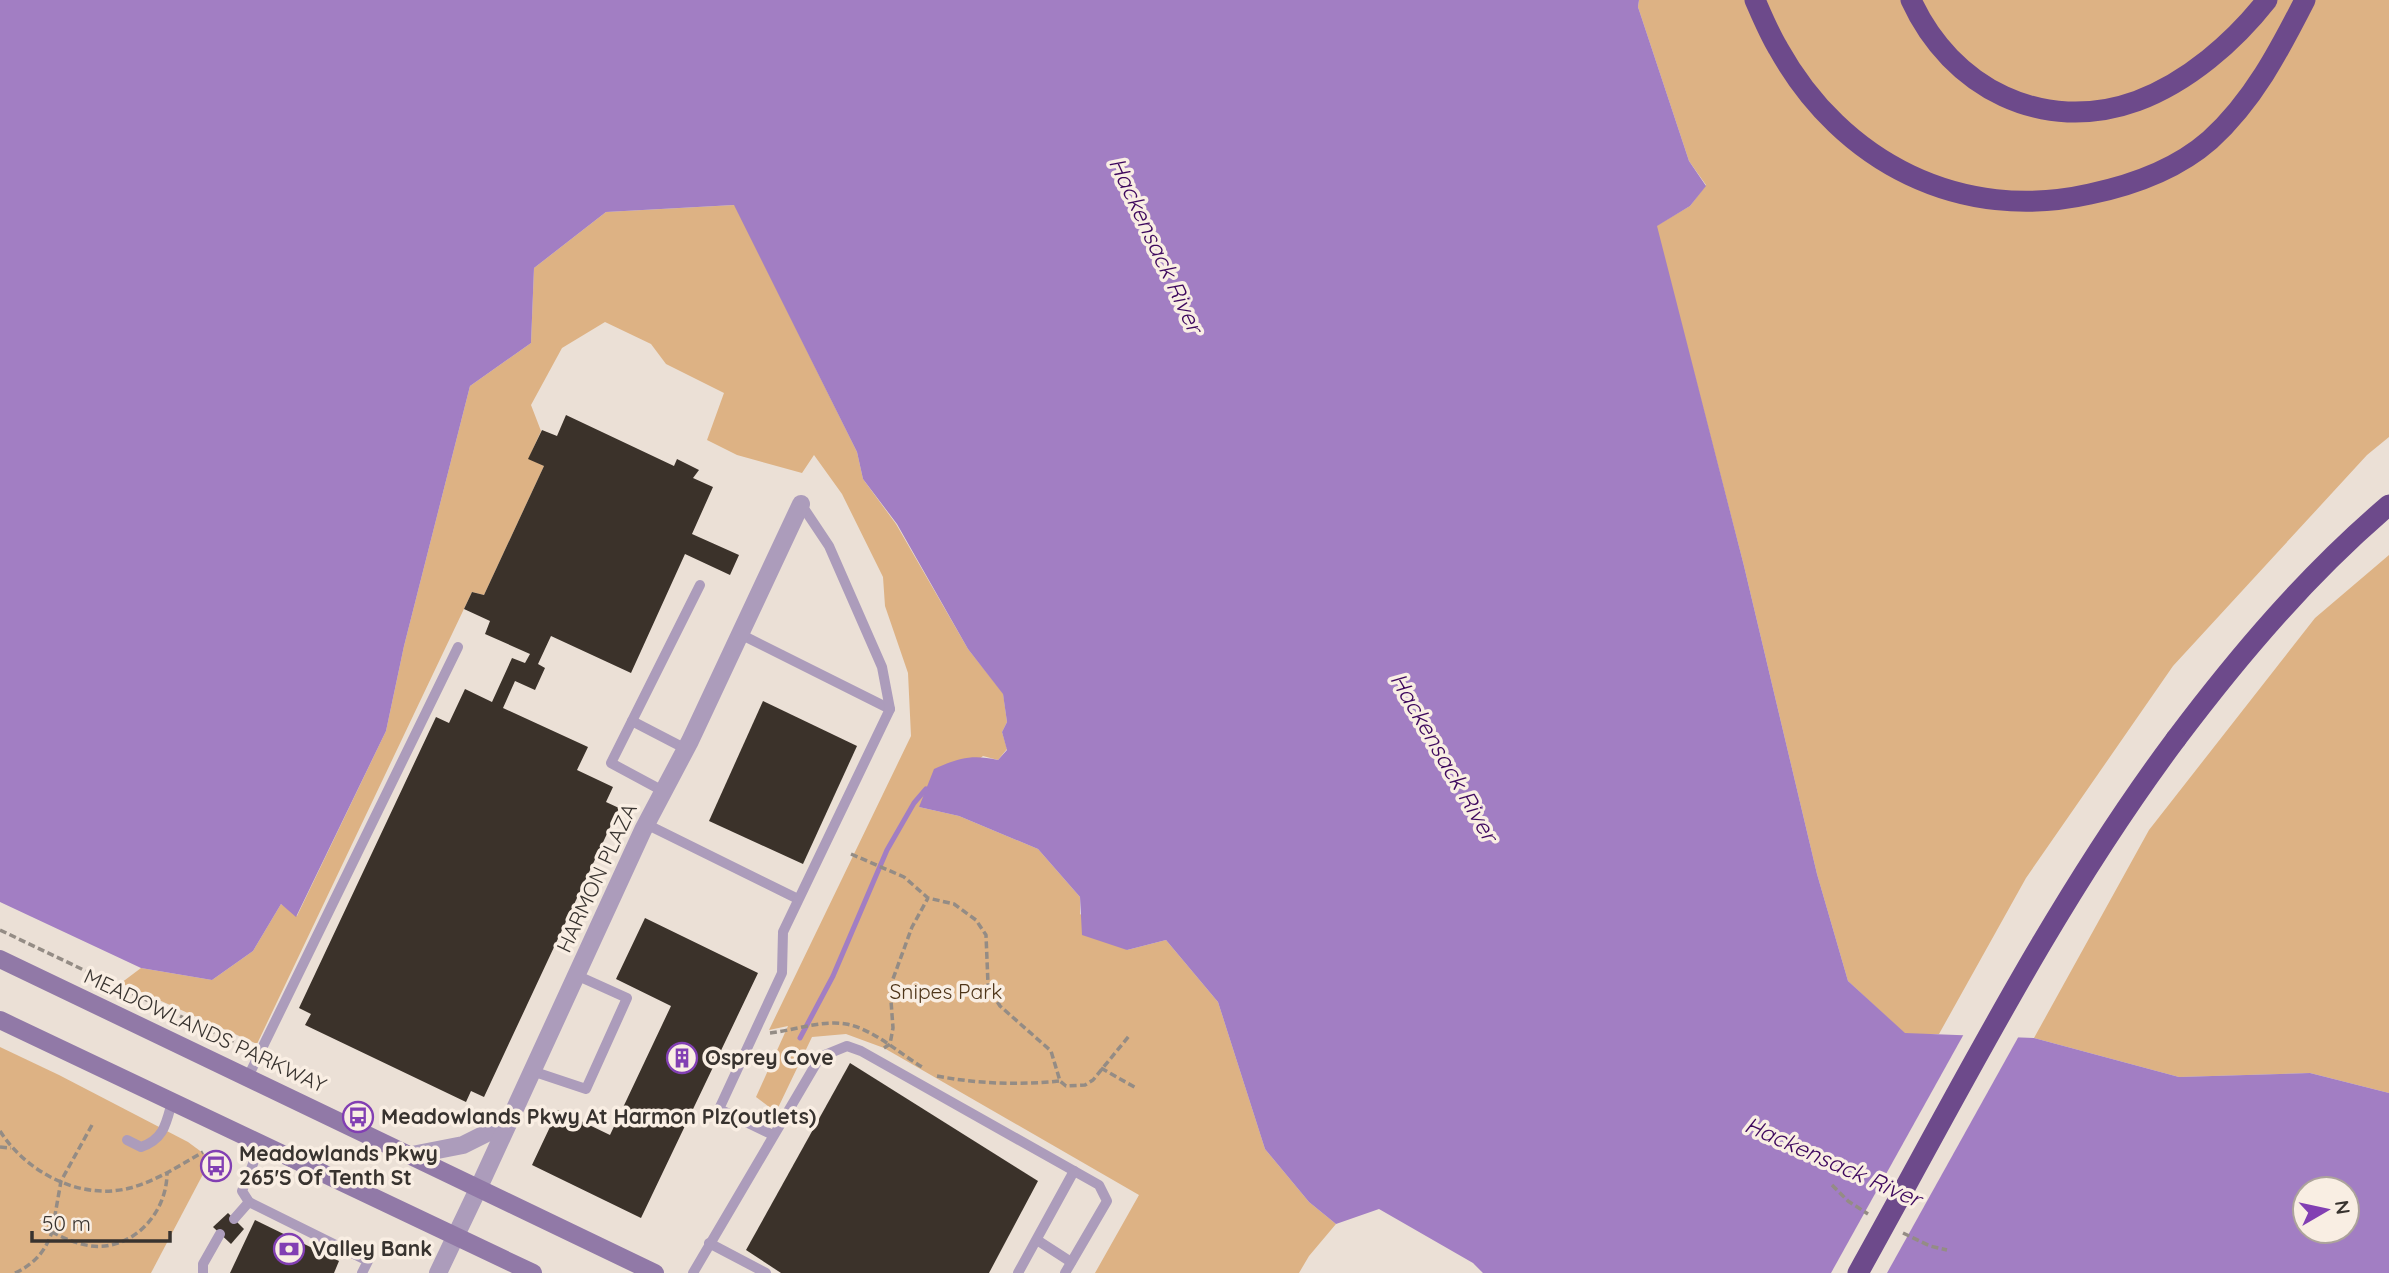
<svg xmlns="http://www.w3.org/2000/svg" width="2389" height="1273" font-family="Quicksand,sans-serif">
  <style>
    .green { fill: #ddb284 }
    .water { fill: #a27ec3; fill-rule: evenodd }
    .pier { fill: #ebe0d6 }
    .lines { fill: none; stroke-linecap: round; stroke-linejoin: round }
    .stream { stroke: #a27ec3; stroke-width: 5 }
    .building { fill: #3b322a }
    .path { stroke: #948c85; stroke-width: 3.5; stroke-dasharray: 7 3.5; stroke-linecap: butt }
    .service { stroke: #ac9cbb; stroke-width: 10 }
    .minor { stroke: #ac9cbb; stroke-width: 18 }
    .tertiary { stroke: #ac9cbb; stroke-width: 18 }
    .secondary { stroke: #9179a7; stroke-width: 18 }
    .motorway { stroke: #6d4a8b; stroke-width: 21 }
    .motorway-bridge { stroke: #6d4a8b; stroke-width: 21 }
    .labels { text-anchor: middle; stroke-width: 7; stroke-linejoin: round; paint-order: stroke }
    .street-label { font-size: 21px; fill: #38332f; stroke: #f9eee3 }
    .park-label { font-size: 21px; fill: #4e3519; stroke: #f9eee3 }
    .poi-label { font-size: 21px; font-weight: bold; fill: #38332f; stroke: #f9eee3; text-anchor: start }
    .water-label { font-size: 23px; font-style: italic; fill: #3d075d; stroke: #f9eee3 }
  </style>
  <rect width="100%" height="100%" fill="#ebe0d6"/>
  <g class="green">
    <polygon points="1639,0 2389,0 2389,437 2367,455 2173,666 2026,878 1939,1034 1905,1034 1848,981 1817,874 1744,566 1656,226 1690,206 1706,185 1689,161 1638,7"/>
    <polygon points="735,205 857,452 863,479 896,524 968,649 1003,693 1007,722 1002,732 1007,749 998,760 983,756 919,807 959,816 1038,849 1080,897 1080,914 1127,950 1166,940 1218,1002 1265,1149 1309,1202 1336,1224 1309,1256 1299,1273 1095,1273 1139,1195 884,1048 846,1034 812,1037 776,1112 756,1097 788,1026 769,1030 911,736 908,673 885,606 883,577 842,494 814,455 802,473 737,455 707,440 724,393 666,364 651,344 605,322 562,348 531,405 541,431 529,458 544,466 484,595 472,592 257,1044 121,983 141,968 212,980 253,951 281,904 297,916 386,731 404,646 470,386 531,343 534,268 606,212"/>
    <polygon points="2389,555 2389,1093 2310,1073 2179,1077 2034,1038 2149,830 2315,618"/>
    <polygon points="0,1047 59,1075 188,1142 211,1159 151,1273 0,1273"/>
  </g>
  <path class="water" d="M0 0H1639L1638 7 1689 161 1706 186 1690 206 1657 226 1744 566 1817 874 1848 981 1905 1033 2034 1038 2179 1077 2310 1073 2389 1093V1273H1483L1473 1263 1379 1209 1336 1224 1309 1202 1265 1149 1218 1002 1166 940 1127 950 1082 935 1080 897 1038 849 959 816 919 807 934 769C958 758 972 754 998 760L1007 750 1002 732 1007 722 1003 694 968 649 897 524 863 479 857 452 734 205 606 212 534 268 531 343 470 386 404 646 386 731 296 917 281 904 253 951 212 980 141 968 0 902ZM2305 1189H2347V1231H2305Z"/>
  <polygon class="pier" points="1965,1032 2020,1034 1887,1273 1831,1273"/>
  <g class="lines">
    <polyline class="stream" points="800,1038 833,976 887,850 914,803 926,789"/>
  </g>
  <g class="building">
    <polygon points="566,415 674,466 677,459 699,470 693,478 713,487 692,534 739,555 730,575 685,554 631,673 551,636 538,664 545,668 535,690 515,681 503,708 588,747 577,770 613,787 606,802 619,808 484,1097 471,1091 466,1102 305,1025 311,1014 299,1008 436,717 449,723 465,689 492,702 512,658 525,663 530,654 485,634 490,621 464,609 472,592 484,595 544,466 528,459 542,430 557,436"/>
    <polygon points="763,701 857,746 803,864 709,821"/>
    <polygon points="645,918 758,973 641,1218 532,1165 558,1110 610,1135 671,1006 616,979"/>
    <polygon points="850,1063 1038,1181 989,1273 781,1273 746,1250"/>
    <polygon points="355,1111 367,1117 364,1123 352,1117"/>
    <polygon points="228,1213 244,1229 231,1244 213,1227"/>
    <polygon points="255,1220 339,1261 334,1273 230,1273"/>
  </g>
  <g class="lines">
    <g class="path">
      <polyline points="851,854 904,877 928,898 954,904 976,920 986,935 988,984 993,995 1000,1006 1051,1051 1060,1081 1066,1086 1085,1085 1093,1080 1129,1036"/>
      <polyline points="0,930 247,1048"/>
      <path d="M770 1033C795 1030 822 1020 846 1024 873 1029 899 1053 922 1067"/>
      <polyline points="884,1048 890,1044 893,1028 890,987 912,927 928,898"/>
      <polyline points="1101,1068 1136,1088"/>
      <path d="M937 1076C978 1084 1019 1085 1060 1081"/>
      <path d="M92 1125 61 1181 52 1232C69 1241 91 1250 111 1245 144 1238 167 1206 167 1173"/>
      <path d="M0 1131C26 1172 80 1201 130 1188 156 1181 179 1166 203 1152"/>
      <polyline points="0,1147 11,1148"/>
      <polyline points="1832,1185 1848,1201 1868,1214"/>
      <polyline points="1903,1233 1930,1246 1947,1250"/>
      <path d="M15 1273C34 1264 45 1252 52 1232"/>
    </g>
    <g class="service">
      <polyline points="740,634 890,709"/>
      <polyline points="632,721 686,749"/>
      <polyline points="663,791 611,763 700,585"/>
      <polyline points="646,824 798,899"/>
      <polyline points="532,1071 586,1089 627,998 576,975"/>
      <polyline points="248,1077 458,647"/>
      <polyline points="773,1135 719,1109 782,973 783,932 890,709 882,667 829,546 801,504"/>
      <path d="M127 1140 141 1147C164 1139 166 1124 172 1102"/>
      <polyline points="261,1144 242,1191 249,1202 368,1261 362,1273"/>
      <polyline points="234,1219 249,1202"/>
      <polyline points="1037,1240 1071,1262"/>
      <polyline points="709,1243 766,1273"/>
      <polyline points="203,1273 203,1264 220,1234"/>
      <polyline points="693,1273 820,1057 847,1046 861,1051 1099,1185 1107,1201 1065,1273"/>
      <polyline points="1018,1273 1074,1171"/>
    </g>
    <g class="minor">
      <polyline points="412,1155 463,1145 509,1122"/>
      <polyline points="479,1187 643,830 690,741 801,504"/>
    </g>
    <polyline class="tertiary" points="438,1273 479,1187"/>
    <g class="secondary">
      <polyline points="0,959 655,1273"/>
      <polyline points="0,1020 533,1273"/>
    </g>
    <g class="motorway">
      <path d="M1755 0C1762 16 1769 33 1778 48 1842 163 1961 223 2090 194 2133 185 2177 169 2210 140 2253 101 2279 51 2305 0"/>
      <path d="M1911 0C1951 88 2043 135 2137 101 2188 82 2234 42 2267 0"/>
      <path d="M2176 739C2240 654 2308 574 2389 505"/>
    </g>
    <path class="motorway-bridge" d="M1858 1273C1959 1092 2052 905 2176 739"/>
  </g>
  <defs>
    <g id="building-ring" transform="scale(1.575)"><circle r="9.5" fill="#f9eee3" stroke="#823fb3" stroke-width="1.5"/><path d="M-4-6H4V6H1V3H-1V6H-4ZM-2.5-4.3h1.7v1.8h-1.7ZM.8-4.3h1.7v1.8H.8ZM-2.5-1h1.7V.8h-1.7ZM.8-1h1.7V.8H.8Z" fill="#823fb3"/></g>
    <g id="bus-ring" transform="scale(1.575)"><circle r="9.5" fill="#f9eee3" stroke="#823fb3" stroke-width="1.5"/><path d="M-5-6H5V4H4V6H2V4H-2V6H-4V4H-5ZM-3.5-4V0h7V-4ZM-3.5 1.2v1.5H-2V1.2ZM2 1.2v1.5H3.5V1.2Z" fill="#823fb3"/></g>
    <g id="bank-ring" transform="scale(1.575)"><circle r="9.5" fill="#f9eee3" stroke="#823fb3" stroke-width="1.5"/><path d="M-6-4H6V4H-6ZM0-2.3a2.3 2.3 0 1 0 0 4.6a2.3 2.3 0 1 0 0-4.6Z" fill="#823fb3"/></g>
  </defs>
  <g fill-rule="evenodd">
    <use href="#building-ring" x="682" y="1058"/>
    <use href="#bus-ring" x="358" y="1117"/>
    <use href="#bus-ring" x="216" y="1166"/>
    <use href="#bank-ring" x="289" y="1249"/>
  </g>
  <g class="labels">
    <g class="street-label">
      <text transform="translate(597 878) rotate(-65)" y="7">HARMON PLAZA</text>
      <text transform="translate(205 1031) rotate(25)" y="7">MEADOWLANDS PARKWAY</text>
    </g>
    <g class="park-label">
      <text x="946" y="999">Snipes Park</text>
    </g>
    <g class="poi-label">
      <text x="705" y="1065">Osprey Cove</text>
      <text x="381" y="1124">Meadowlands Pkwy At Harmon Plz(outlets)</text>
      <text x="239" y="1161">Meadowlands Pkwy<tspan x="239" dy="24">265'S Of Tenth St</tspan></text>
      <text x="312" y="1256">Valley Bank</text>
    </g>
    <g class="water-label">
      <text transform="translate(1156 245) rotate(65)" y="8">Hackensack River</text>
      <text transform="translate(1444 757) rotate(60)" y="8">Hackensack River</text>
      <text transform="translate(1833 1162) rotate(24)" y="8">Hackensack River</text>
    </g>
  </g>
  <g transform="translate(2326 1210) rotate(81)"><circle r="33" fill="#f9eee3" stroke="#aca39b" stroke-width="2"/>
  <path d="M0-5L12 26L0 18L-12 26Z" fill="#823fb3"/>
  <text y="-10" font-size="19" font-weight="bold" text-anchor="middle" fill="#38332f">N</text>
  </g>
  <path d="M32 1231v10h138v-10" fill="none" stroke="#38332f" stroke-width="3.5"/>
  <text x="42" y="1231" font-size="21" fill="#38332f" stroke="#f9eee3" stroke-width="5" paint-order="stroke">50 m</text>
</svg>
